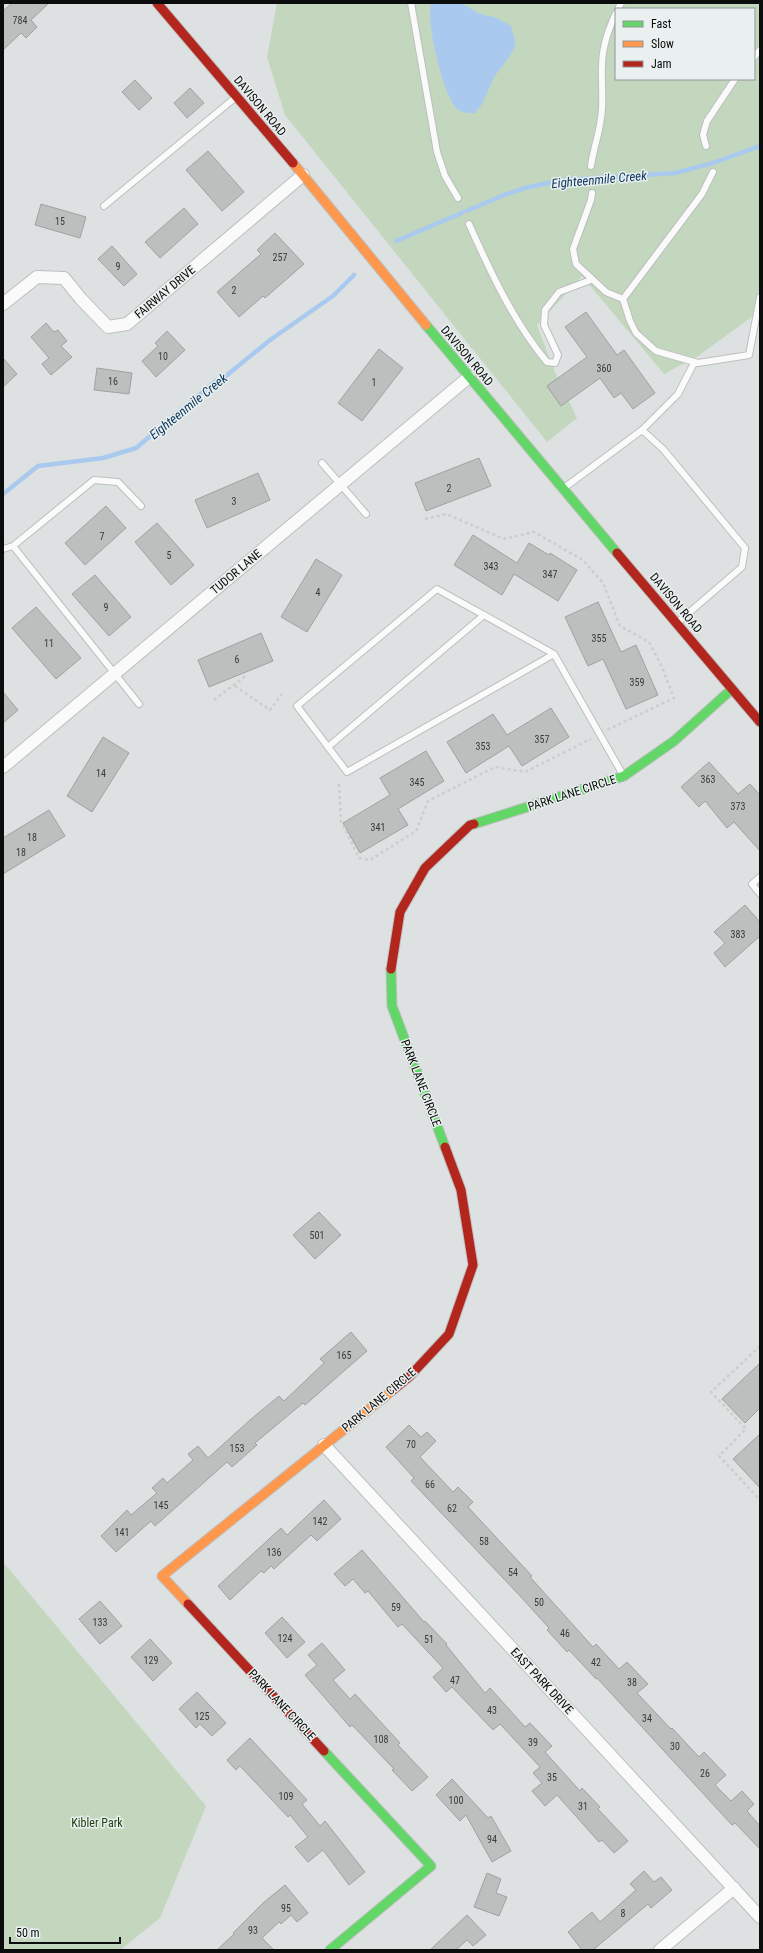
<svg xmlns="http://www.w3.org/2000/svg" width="763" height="1953" font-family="'Roboto Condensed',sans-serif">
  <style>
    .green { fill: #c2d7be; fill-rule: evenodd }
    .water { fill: #a9caee }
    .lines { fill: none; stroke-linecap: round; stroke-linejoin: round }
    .stream { stroke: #a9caee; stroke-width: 4.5 }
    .building { fill: #bdbfbf; stroke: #9fa1a2 }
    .lane-casing { stroke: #bdbfbf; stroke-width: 8 }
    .street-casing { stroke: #bdbfbf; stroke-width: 14 }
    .fast-casing { stroke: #bdbfbf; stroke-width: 11 }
    .slow-casing { stroke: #bdbfbf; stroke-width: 11 }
    .jam-casing { stroke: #bdbfbf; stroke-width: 11 }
    .path { stroke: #cccdcd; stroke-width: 2.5; stroke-dasharray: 3 3; stroke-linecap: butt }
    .lane { stroke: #fafafa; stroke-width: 6 }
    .street { stroke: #fafafa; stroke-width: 12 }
    .fast { stroke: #63d668; stroke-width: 9 }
    .slow { stroke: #ff974d; stroke-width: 9 }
    .jam { stroke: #b3261e; stroke-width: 9 }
    .labels { text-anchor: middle; stroke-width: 3; stroke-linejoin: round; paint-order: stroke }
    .number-label { font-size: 10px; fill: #383939 }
    .street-label { font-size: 12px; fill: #0b0c0c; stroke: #eaf0ef }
    .park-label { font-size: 12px; fill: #1e4111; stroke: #eaf0ef }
    .water-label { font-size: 13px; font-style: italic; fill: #0f3861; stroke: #eaf0ef }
  </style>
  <rect width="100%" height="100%" fill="#dee1e1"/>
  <g class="green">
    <path d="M277 3H760V311L698 356 664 374 582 276 537 325 554 370 577 418 547 442 285 115 267 57ZM616 9H754V79H616Z"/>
    <polygon points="3,1562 206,1806 160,1918 120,1950 3,1950"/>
  </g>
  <path class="water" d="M431 3H461L480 14 497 18 511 26C512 31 516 39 515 44 512 58 500 66 494 78 487 90 485 103 475 113 468 113 460 113 455 107 442 90 426 23 431 3Z"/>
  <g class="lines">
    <g class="stream">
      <polyline points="396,241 504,195 525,188 562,180 675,173 713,163 760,146"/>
      <polyline points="3,494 38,466 103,458 136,448 217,380 221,380 270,340 333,296 354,275"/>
    </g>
  </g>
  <g class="building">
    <polygon points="12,3 49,3 31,20 37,27 26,38 21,33 3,50 3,11"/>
    <polygon points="135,80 152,98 139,110 122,92"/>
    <polygon points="190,88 204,103 187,118 174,103"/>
    <polygon points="208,151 244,192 222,211 186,170"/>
    <polygon points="41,204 86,217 80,238 35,225"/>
    <polygon points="184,208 198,224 160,258 145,242"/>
    <polygon points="275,233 304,264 265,298 263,296 239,317 217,292 261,254 257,250"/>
    <polygon points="112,246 137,274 124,286 98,259"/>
    <polygon points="586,312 617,355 624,350 655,393 633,409 621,393 614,398 600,378 561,406 547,386 587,357 565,327"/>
    <polygon points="46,323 54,332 58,330 67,341 61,346 72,357 51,375 42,364 49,358 31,337"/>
    <polygon points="167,331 185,350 156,377 142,361 158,346 155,343"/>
    <polygon points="379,349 403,368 362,421 338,403"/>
    <polygon points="3,358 17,374 3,387"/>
    <polygon points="97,368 132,373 129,394 94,390"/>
    <polygon points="479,458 491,486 426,511 415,483"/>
    <polygon points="258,473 270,500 207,528 195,500"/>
    <polygon points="106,506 126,528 85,565 65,543"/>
    <polygon points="157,523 194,565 171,585 135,542"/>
    <polygon points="473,535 517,563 529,543 549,555 550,553 577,570 558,601 514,574 502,595 454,565"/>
    <polygon points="316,559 342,575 307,632 281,617"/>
    <polygon points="95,575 131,617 109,636 72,594"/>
    <polygon points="598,602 621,652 636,645 658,695 626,709 603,659 588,666 565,617"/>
    <polygon points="36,607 81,658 56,679 12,628"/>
    <polygon points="261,633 273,661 209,687 198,660"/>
    <polygon points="3,692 18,710 3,723"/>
    <polygon points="551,708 569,737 522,766 509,746 466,773 447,742 493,714 507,735"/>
    <polygon points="103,737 129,753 92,812 67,796"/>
    <polygon points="426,751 444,781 398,809 408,825 360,853 343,823 390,795 380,778"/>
    <polygon points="709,762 738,794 750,784 760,795 760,851 734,822 727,828 705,801 699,807 681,787"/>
    <polygon points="49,810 65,836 3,874 3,838"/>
    <polygon points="745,905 760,922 760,936 725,967 714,953 725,943 714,932"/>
    <polygon points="319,1212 341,1235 315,1259 293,1235"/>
    <polygon points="351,1332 367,1351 305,1405 303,1403 255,1443 257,1445 232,1467 227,1462 155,1526 151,1521 116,1552 101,1536 127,1510 131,1515 157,1493 152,1488 163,1478 167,1483 193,1460 188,1454 198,1446 208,1458 250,1420 279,1396 284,1401 324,1363 320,1359"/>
    <polygon points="760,1363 760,1408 745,1423 722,1399"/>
    <polygon points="409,1425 421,1437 427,1432 436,1441 420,1457 453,1492 458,1487 473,1502 468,1507 532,1576 530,1577 593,1647 596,1644 619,1669 627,1662 648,1684 637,1693 671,1729 672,1728 699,1757 704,1752 726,1775 715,1785 731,1801 742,1791 754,1804 747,1811 760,1826 760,1849 735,1823 732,1825 597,1678 596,1679 569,1650 567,1652 547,1630 549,1628 521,1597 411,1481 414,1478 386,1447"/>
    <polygon points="760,1434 760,1488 733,1459"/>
    <polygon points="324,1500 341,1519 317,1541 311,1535 274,1569 271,1566 264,1573 261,1571 230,1600 218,1586 281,1528 287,1535"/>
    <polygon points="362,1550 424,1622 425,1621 447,1644 446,1645 485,1693 490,1688 525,1727 530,1723 552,1746 545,1752 580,1791 582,1788 600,1807 598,1809 628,1841 614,1853 602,1840 599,1842 557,1795 545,1806 532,1791 542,1783 533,1773 540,1767 500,1724 493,1730 452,1687 446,1692 433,1677 443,1668 402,1624 398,1627 368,1591 365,1593 353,1579 345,1586 334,1574"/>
    <polygon points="100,1601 122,1626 100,1644 79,1619"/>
    <polygon points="282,1617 305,1642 287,1658 265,1633"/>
    <polygon points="150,1639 172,1663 153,1681 131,1657"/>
    <polygon points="322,1643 345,1670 333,1680 350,1699 355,1694 400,1743 398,1745 428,1777 412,1791 392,1770 394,1769 352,1725 350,1727 305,1675 317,1665 308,1655"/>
    <polygon points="197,1692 226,1723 212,1736 200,1724 196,1728 179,1709"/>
    <polygon points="250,1738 307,1800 302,1804 320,1826 325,1821 365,1872 349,1885 323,1850 308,1862 295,1847 308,1837 290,1815 288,1817 240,1766 236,1770 227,1760"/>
    <polygon points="452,1779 488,1818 491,1816 511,1851 492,1862 466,1815 460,1821 436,1795"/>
    <polygon points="644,1871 654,1882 661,1877 672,1890 651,1908 648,1904 593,1950 582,1950 568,1932 592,1912 600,1922 636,1890 630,1884"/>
    <polygon points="487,1873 501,1879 496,1893 507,1897 499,1916 474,1907"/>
    <polygon points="285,1885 308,1913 297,1922 291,1915 281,1924 279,1922 262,1938 274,1950 217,1950 234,1934 233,1933 263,1903"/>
    <polygon points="467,1915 486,1935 473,1946 467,1940 456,1950 430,1950"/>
  </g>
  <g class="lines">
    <g class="lane-casing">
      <g id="lane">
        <polyline points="411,3 437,152 445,176 458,198"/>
        <polyline points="618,9 621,3"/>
        <polyline points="754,57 760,50"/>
        <polyline points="706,146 703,135 707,121 735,79"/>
        <path d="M591 166C593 150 599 135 601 118 604 101 601 84 602 66 602 48 608 30 616 13"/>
        <polyline points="592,193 591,200 573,249 576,264 606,292 623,299 702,194 713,172"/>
        <polyline points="104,206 236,97"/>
        <path d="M469 224C490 271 514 323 547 362L555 363 558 355 544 325 545 310 559 292 591 280"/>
        <polyline points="623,299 630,321 636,333 656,351 698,363 749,355 760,297"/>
        <polyline points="642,430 678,394 694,363"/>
        <polyline points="322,463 366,514"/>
        <polyline points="564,488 642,430 663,449 745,548 742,567 677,623"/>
        <polyline points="13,546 94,480 118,482 141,506"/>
        <polyline points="3,549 13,546 139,704"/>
        <polyline points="554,654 347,772 297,706 437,589 554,654 623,775"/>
        <polyline points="328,747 484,615"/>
        <polyline points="760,877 752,884 760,894"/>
      </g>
    </g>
    <g class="street-casing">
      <g id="street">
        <polyline points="3,304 37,277 64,278 81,299 108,327 127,324 303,175"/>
        <polyline points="3,767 469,377"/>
        <polyline points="324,1445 760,1917"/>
        <polyline points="660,1950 734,1888"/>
      </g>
    </g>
    <g class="fast-casing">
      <g id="fast">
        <polyline points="426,325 617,553"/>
        <polyline points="474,824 624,776 674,741 732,689"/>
        <polyline points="391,969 392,1006 445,1147"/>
        <polyline points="324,1751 431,1866 330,1950"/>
      </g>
    </g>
    <g class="slow-casing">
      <g id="slow">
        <polyline points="293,163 426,325"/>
        <polyline points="188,1604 162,1576 393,1390"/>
      </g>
    </g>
    <g class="jam-casing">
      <g id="jam">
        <polyline points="157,3 293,163"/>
        <polyline points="617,553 760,722"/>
        <polyline points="391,969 400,912 425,868 470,825 474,824"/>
        <polyline points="393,1390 409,1377 449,1334 473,1265 461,1190 445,1147"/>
        <polyline points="188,1604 324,1751"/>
      </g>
    </g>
    <g class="path">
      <polyline points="462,206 466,216"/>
      <polyline points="425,519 446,514 504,539 534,532 583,560 603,583 620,626 649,642 662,667 674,698 607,730"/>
      <polyline points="235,686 270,710 282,694"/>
      <polyline points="214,700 247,675"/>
      <polyline points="339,784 341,821 359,858 370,860 416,831 428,801 495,767 525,772 591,739"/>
      <polyline points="760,1346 711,1392 746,1429 719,1456 760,1500"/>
    </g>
    <use href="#lane" class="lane"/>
    <use href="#street" class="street"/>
    <use href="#fast" class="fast"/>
    <use href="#slow" class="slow"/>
    <use href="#jam" class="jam"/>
  </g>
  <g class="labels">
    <g class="number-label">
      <text x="20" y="24">784</text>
      <text x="60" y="225">15</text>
      <text x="280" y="261">257</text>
      <text x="118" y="270">9</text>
      <text x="234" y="294">2</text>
      <text x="163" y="360">10</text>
      <text x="604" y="372">360</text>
      <text x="113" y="385">16</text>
      <text x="374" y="386">1</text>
      <text x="449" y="492">2</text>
      <text x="234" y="505">3</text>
      <text x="102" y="540">7</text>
      <text x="169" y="559">5</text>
      <text x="491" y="570">343</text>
      <text x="550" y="578">347</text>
      <text x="318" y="596">4</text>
      <text x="106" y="611">9</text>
      <text x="599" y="642">355</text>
      <text x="49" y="647">11</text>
      <text x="237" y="663">6</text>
      <text x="637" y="686">359</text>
      <text x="542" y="743">357</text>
      <text x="483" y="750">353</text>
      <text x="101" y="777">14</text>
      <text x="708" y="783">363</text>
      <text x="417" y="786">345</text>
      <text x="738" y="810">373</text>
      <text x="378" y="831">341</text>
      <text x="32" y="841">18</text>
      <text x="21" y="856">18</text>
      <text x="738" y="938">383</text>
      <text x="317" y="1239">501</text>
      <text x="344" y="1359">165</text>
      <text x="411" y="1448">70</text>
      <text x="237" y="1452">153</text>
      <text x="430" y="1488">66</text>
      <text x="161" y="1509">145</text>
      <text x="452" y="1512">62</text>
      <text x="320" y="1525">142</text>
      <text x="122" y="1536">141</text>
      <text x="484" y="1545">58</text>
      <text x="274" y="1556">136</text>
      <text x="513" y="1576">54</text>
      <text x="539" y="1606">50</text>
      <text x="396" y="1611">59</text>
      <text x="100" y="1626">133</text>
      <text x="565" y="1637">46</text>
      <text x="285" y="1642">124</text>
      <text x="429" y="1643">51</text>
      <text x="151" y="1664">129</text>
      <text x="596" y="1666">42</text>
      <text x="455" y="1684">47</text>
      <text x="632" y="1686">38</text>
      <text x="492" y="1714">43</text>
      <text x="202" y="1720">125</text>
      <text x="647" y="1722">34</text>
      <text x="381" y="1743">108</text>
      <text x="533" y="1746">39</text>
      <text x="675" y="1750">30</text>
      <text x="705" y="1777">26</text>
      <text x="552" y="1781">35</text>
      <text x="286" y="1800">109</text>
      <text x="456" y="1804">100</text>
      <text x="583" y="1810">31</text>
      <text x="492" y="1843">94</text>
      <text x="286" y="1912">95</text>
      <text x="623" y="1917">8</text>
      <text x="253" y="1934">93</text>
    </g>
    <g class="street-label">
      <text transform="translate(260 106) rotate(50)" y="4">DAVISON ROAD</text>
      <text transform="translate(165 292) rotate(-40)" y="4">FAIRWAY DRIVE</text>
      <text transform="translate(467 356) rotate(50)" y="4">DAVISON ROAD</text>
      <text transform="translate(236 572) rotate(-40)" y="4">TUDOR LANE</text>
      <text transform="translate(676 603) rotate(50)" y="4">DAVISON ROAD</text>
      <text transform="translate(572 793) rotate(-18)" y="4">PARK LANE CIRCLE</text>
      <text transform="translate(421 1083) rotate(69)" y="4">PARK LANE CIRCLE</text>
      <text transform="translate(379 1400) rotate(-40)" y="4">PARK LANE CIRCLE</text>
      <text transform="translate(542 1681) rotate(47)" y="4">EAST PARK DRIVE</text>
      <text transform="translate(282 1705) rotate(47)" y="4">PARK LANE CIRCLE</text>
    </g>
    <g class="park-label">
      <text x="97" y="1827">Kibler Park</text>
    </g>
    <g class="water-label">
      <text transform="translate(599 179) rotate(-5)" y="5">Eighteenmile Creek</text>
      <text transform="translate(188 406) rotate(-39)" y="5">Eighteenmile Creek</text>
    </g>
  </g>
  <rect width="763" height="1953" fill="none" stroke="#0b0c0c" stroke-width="8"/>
  <rect x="615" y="8" width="140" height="72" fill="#eaf0ef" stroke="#919594"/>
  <rect x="623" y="21" width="20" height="6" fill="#63d668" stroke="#919594"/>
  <text x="651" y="28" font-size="12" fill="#0b0c0c">Fast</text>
  <rect x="623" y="41" width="20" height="6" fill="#ff974d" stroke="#919594"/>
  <text x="651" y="48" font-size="12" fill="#0b0c0c">Slow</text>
  <rect x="623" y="61" width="20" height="6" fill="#b3261e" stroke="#919594"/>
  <text x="651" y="68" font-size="12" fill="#0b0c0c">Jam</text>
  <path d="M10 1937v6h110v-6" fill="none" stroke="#0b0c0c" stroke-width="2"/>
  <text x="16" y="1937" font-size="12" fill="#0b0c0c" stroke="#eaf0ef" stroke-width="3" paint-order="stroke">50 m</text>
</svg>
